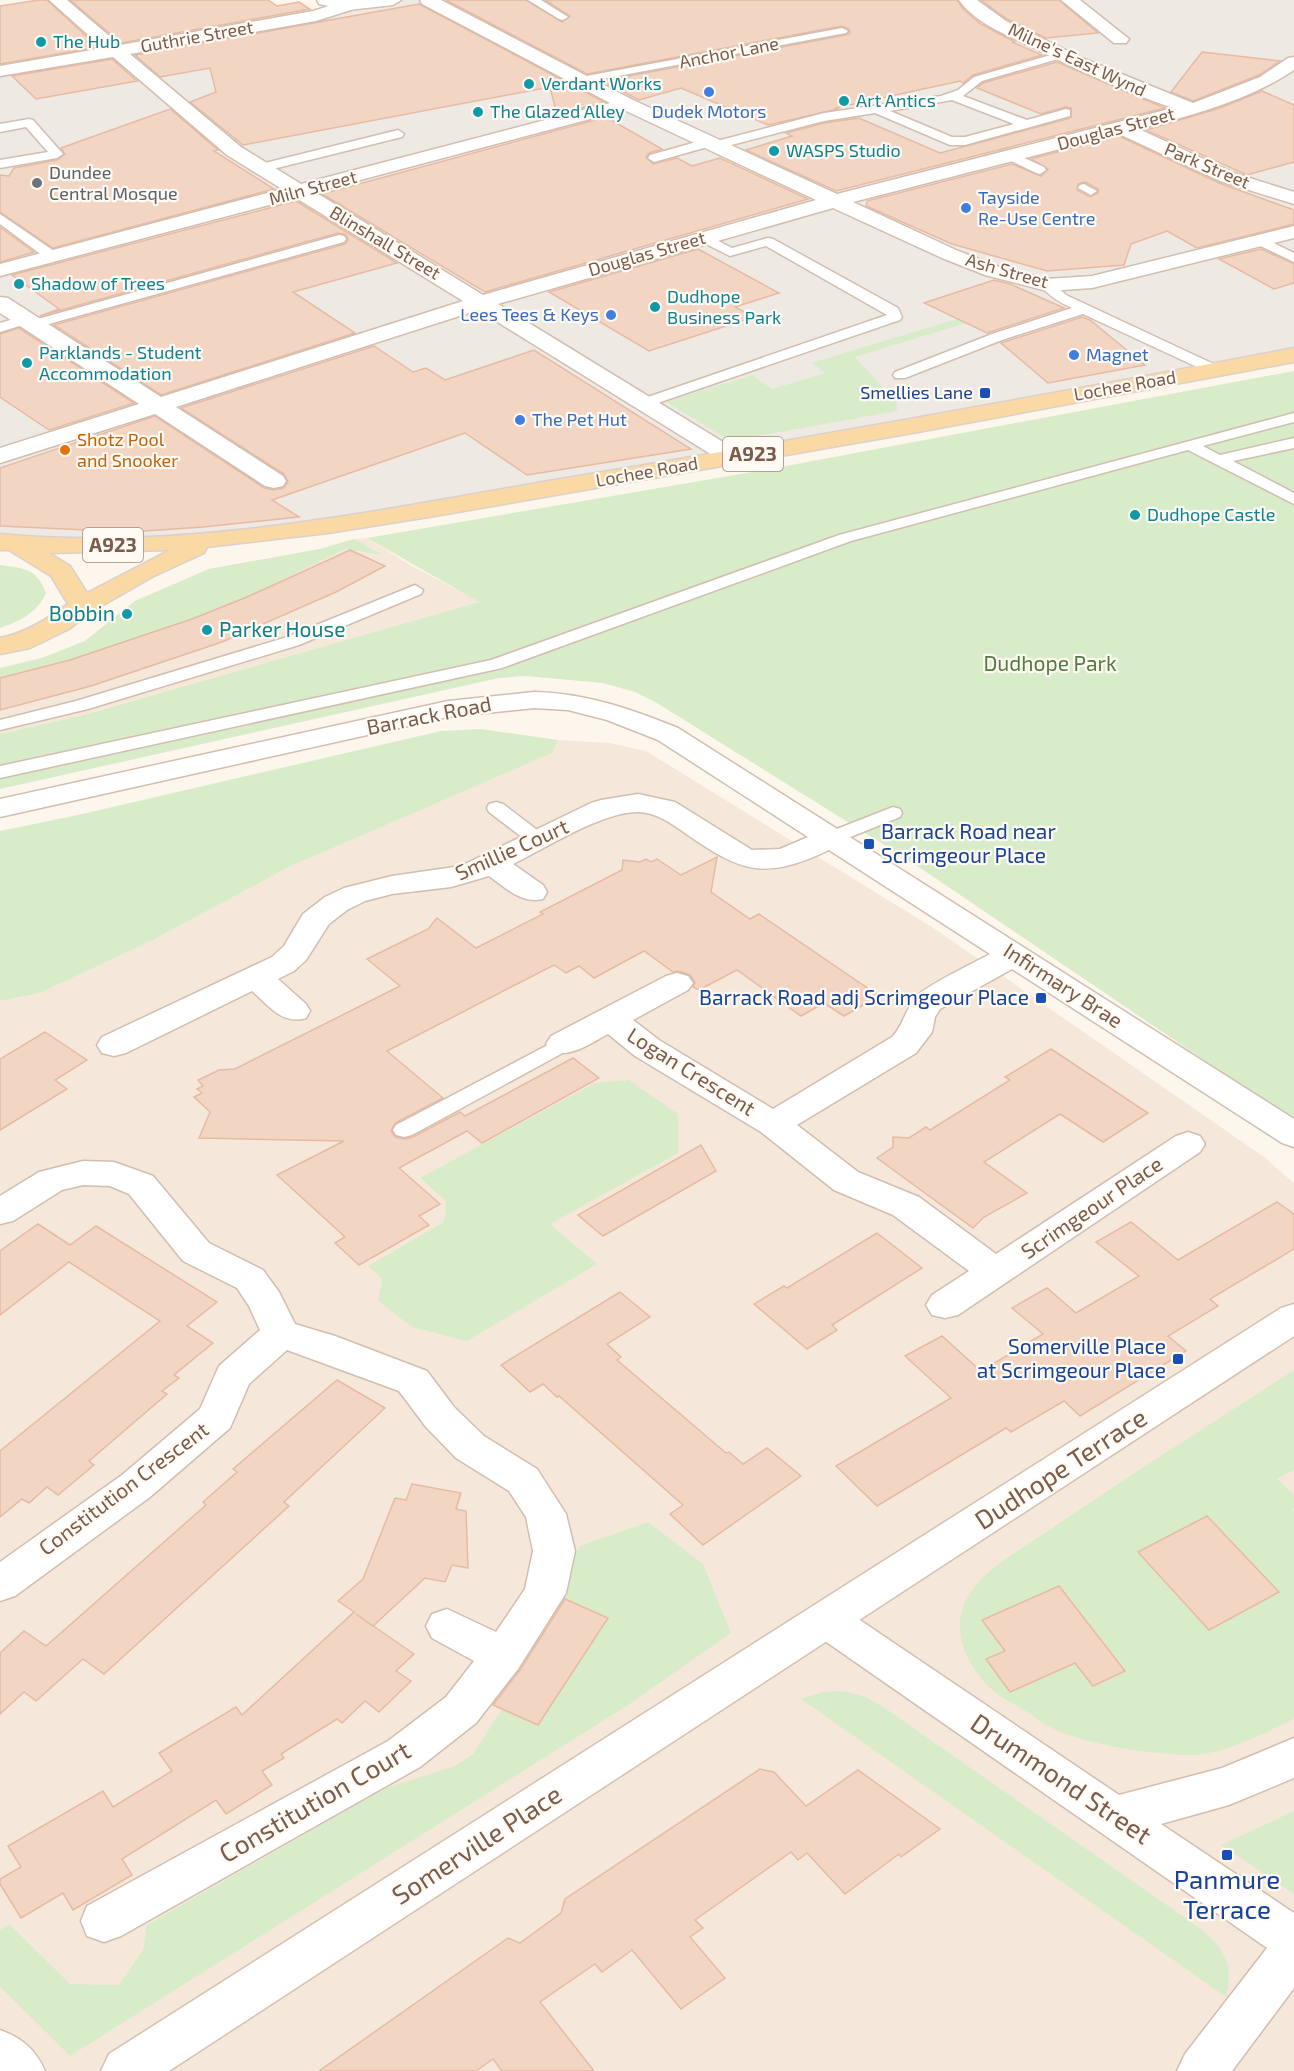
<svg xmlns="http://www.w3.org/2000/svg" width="1294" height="2071" font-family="'Exo 2',sans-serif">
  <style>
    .residential { fill: #f5e8da }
    .industrial { fill: #efe9e4 }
    .green { fill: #d8ecc9; fill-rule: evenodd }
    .building { fill: #f3d5c3; stroke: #e6bba3; stroke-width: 1.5; fill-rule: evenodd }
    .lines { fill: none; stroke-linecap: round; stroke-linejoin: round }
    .lane-casing { stroke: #d1beb0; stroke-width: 3 }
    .street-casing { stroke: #d1beb0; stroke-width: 3 }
    .secondary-casing { stroke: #d6c0b0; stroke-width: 3 }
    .primary-casing { stroke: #dad1cd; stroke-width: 3 }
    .lane { fill: #fff; fill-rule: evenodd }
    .street { fill: #fff; fill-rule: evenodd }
    .secondary { fill: #fff; fill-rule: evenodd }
    .primary { fill: #fbd9a5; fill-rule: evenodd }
    .culture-dot { fill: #0f9aa8; stroke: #fffaf3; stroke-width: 2 }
    .shop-dot { fill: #3f7fe0; stroke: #fffaf3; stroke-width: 2 }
    .worship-dot { fill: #6b7280; stroke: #fffaf3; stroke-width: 2 }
    .transit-dot { fill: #1a4fb4; stroke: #fffaf3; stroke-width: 2 }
    .food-dot { fill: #e8710a; stroke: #fffaf3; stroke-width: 2 }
    .labels { text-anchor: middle; stroke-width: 4.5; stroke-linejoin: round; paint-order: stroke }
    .far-street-label { font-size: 18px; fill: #7a5c4d; stroke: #fffaf3 }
    .far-culture-label { font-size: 18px; fill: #0d838f; stroke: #fffaf3; text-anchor: start }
    .far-shop-label { font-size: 18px; fill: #366cbe; stroke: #fffaf3; text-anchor: start }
    .far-worship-label { font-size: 18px; fill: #5b616d; stroke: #fffaf3; text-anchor: start }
    .far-transit-label { font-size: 18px; fill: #164399; stroke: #fffaf3; text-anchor: end }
    .far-food-label { font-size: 18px; fill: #c56008; stroke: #fffaf3; text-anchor: start }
    .shield { fill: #fffaf3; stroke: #a28b7f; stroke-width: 1.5 }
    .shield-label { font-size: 20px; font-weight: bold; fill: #7a5c4d }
    .culture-label { font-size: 21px; fill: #0d838f; stroke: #fffaf3; text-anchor: end }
    .park-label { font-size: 21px; fill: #537a41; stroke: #fffaf3 }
    .street-label { font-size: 21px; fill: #7a5c4d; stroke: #fffaf3 }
    .transit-label { font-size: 21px; fill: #164399; stroke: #fffaf3; text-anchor: end }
    .near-street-label { font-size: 26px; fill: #7a5c4d; stroke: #fffaf3 }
    .near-transit-label { font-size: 26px; fill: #164399; stroke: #fffaf3 }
  </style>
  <rect width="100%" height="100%" fill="#fdf6ec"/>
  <g class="residential">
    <polygon points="367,538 412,566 480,602 87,714 0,734 0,668 42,658 85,641 135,601 209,569 320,549 354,539"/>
    <polygon points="558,740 609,743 646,751 935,929 1264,1157 1294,1183 1294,2071 0,2071 0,1001 40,993 151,941 291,866 551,753"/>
  </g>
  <polygon class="industrial" points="393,0 1294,0 1294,348 1194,368 248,537 0,542 0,71"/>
  <g class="green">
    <polygon points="957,319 966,323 855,357 896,402 897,411 730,441 666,402 752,375 772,389 826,373 811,363"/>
    <polygon points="1294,371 1294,1121 910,861 657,703 635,692 603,683 526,676 499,678 0,789 0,734 87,714 479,602 367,538 770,469"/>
    <polygon points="354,539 383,555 345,549 247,597 192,619 70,660 0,678 0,668 42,658 85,641 135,601 209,569 320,549"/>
    <path d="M0 565C24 569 36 567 46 593 38 612 19 622 0 628Z"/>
    <polygon points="481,729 558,740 552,753 291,866 151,941 40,993 0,1001 0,831 78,815 441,731"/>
    <polygon points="629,1080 678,1114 678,1153 550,1224 597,1264 467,1341 412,1327 378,1301 382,1279 368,1266 444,1222 446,1201 420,1178 595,1083"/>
    <path d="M1294 1370V1470L1277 1479 1294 1495V1508L1292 1510 1294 1512V1719C1261 1734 1225 1755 1187 1755 1149 1754 1089 1745 1054 1729 1044 1725 1036 1718 1027 1712 1015 1704 999 1697 989 1687 963 1661 948 1623 972 1590 991 1564 1025 1547 1051 1529 1131 1474 1213 1423 1294 1370ZM1206 1517 1209 1630 1138 1552ZM1059 1586 1125 1671 1093 1686 1075 1663 1010 1692 986 1659 1005 1651 982 1620Z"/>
    <polygon points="648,1522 703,1564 731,1633 628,1705 70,2056 0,1987 0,1930 9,1924 70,1984 119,1985 143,1950 147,1925 386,1788 455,1766 473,1754 502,1709 538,1725 608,1619 563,1598 568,1572 580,1546"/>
    <path d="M843 1691 864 1696 882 1706 1201 1929C1225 1950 1234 1965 1226 1997L801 1699 823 1692Z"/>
    <polygon points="1294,1811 1294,1894 1221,1845"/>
  </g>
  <g class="building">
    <polygon points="39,0 47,0 98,47 0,64 0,6"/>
    <polygon points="70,0 268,0 277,6 299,2 310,9 121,43"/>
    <polygon points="446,0 526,0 562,22 570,16 545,0 957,0 964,10 981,24 1015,42 1012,42 1042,55 973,75 963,83 960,81 836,108 838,109 768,125 681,88 639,100 602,81 846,35 850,33 849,29 842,26 587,74"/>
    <polygon points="981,0 1059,0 1098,33 1046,38 1007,19"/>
    <polygon points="419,4 604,102 557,115 550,87 243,145 190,102 216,92 210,68 160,77 135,55"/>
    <polygon points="1202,52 1280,61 1259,75 1193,101 1171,92"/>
    <polygon points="112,59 137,81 36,99 12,76"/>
    <polygon points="1057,62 1165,108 836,191 746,150 792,136 786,133 824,123 859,118 940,153 1071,118 1071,108 1065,107 1041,114 977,88 983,83"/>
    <polygon points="1262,91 1294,105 1294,162 1247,175 1146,130 1220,108"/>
    <polygon points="170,109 218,150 214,151 274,189 53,248 0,212 0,175 9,176 14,168 57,160 65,154 61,148"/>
    <polygon points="606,117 662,149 649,153 646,157 653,164 677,158 692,166 720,158 808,199 485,292 322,194"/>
    <path d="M1119 136 1219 183 1294 210V224L1197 248 1167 231 1131 244 1124 265 1047 271 952 244 866 206 867 201 1012 164 1041 176 1048 169 1031 159ZM1085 182 1098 189V193L1090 197 1077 190 1078 184Z"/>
    <polygon points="296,201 397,263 293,292 355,333 161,395 54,325 345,244 348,240 346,235 338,233 40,316 59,309 12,275"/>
    <polygon points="0,227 34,252 0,262"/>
    <polygon points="698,249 779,293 735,307 754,317 649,351 549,292"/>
    <polygon points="1261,249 1294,264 1294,283 1274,289 1219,259"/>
    <polygon points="994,280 1010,284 1064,308 987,333 924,303"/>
    <polygon points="1082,317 1090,320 1145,365 1048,383 1001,343"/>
    <polygon points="19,328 134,403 49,430 0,397 0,334"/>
    <polygon points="374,346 413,372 426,368 445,380 534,350 691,449 527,475 465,433 272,500 299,517 203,527 130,532 0,526 0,468 155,416 264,488 274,490 283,488 288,482 284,474 181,408"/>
    <polygon points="350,550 385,566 336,592 222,642 91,686 0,710 0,678 70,660 192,619 247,597"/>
    <polygon points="717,857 711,892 750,919 759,914 879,996 844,1016 824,1003 801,1016 737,970 699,990 693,987 695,983 690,975 678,971 673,972 644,951 594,978 579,966 566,973 554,965 387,1051 443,1098 395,1123 391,1131 395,1137 405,1139 413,1137 460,1112 465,1116 573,1058 599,1078 482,1143 467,1131 399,1168 440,1204 419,1216 429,1225 359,1265 335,1243 345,1237 277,1175 344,1141 199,1138 210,1112 194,1097 202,1093 197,1089 203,1086 198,1080 219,1070 235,1069 400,986 367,959 428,929 437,918 476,948 543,914 540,912 622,870 623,860 640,862 646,859 651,862 657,859 681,875"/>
    <polygon points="45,1032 87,1060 55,1080 67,1089 0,1130 0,1059"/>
    <polygon points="1051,1049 1148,1113 1103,1142 1060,1114 984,1162 1027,1193 984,1217 973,1228 877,1158 893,1147 893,1137 909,1138 926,1127 930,1130 1010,1080 1005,1077"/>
    <polygon points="701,1145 716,1171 603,1236 578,1215"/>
    <polygon points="1277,1202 1294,1214 1294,1249 1210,1299 1218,1306 1168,1336 1186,1351 1080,1416 1064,1401 1011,1432 1006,1428 877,1506 836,1466 951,1398 905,1356 942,1336 981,1371 1043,1334 1012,1308 1047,1288 1076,1313 1139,1276 1096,1242 1131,1222 1178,1260"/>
    <polygon points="38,1224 70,1245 96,1226 217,1302 187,1326 213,1343 174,1375 179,1378 162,1391 167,1394 89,1461 94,1465 58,1495 47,1487 29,1503 22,1499 0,1517 0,1451 160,1321 69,1262 0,1315 0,1251"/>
    <polygon points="877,1233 922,1268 832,1325 837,1330 807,1349 754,1304 784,1286 787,1288"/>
    <polygon points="620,1292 650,1317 607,1344 621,1357 617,1360 726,1453 729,1452 743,1464 767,1448 801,1476 703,1545 670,1514 683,1505 559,1396 557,1397 543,1384 530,1392 501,1365"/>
    <polygon points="337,1380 385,1408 284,1502 289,1506 104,1674 83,1659 36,1701 24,1692 0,1714 0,1653 24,1631 46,1646 206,1505 203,1502 237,1472 233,1469"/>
    <polygon points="412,1484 461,1493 456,1509 466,1511 468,1568 452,1565 445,1582 425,1578 373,1626 356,1614 414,1654 396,1671 411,1681 379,1712 365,1701 342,1723 337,1719 281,1754 284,1758 262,1771 272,1785 226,1814 216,1800 122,1859 132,1875 73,1910 63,1893 21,1918 0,1884 0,1879 21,1867 8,1846 103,1791 113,1807 172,1771 159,1753 236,1707 242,1715 354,1612 338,1601 363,1579 395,1498 406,1500"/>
    <polygon points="1207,1516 1279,1592 1209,1630 1138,1552"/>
    <polygon points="1059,1586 1125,1671 1093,1686 1075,1663 1010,1692 986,1659 1005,1651 982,1620"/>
    <polygon points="565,1599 608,1618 538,1725 493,1705 520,1670"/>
    <polygon points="760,1769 774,1772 806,1806 858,1770 940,1829 901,1857 899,1854 845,1894 807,1853 798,1860 791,1852 695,1920 703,1928 690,1937 725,1978 681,2009 632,1950 602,1972 595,1964 540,2002 594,2071 502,2071 493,2059 476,2071 319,2071 508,1938 520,1943 561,1913 565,1899"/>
  </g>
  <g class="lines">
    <g class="lane-casing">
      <g id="lane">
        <polygon points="528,0 541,0 568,17 563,20 559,19"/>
        <polygon points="842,28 848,31 846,33 581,83 575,80 581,77"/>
        <path d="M1061 52 1067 55 1065 57 982 81 963 96 1027 120 1066 109 1070 110V116L965 145H950L875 113 824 121 716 149 711 146 654 162 648 158 650 155 707 139 711 138 717 141 824 113 941 96 958 90 974 77ZM952 100 1014 124 965 137H952L890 111Z"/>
        <polygon points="29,119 33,120 63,154 57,158 0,168 0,160 48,152 26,127 0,132 0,124"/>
        <polygon points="398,130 404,134 402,137 261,172 255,168 257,165"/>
        <polygon points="1011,152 1044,167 1046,170 1040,174 1036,173 1007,159 1005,156"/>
        <polygon points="1084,184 1097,191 1091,195 1078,188 1080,185"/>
        <polygon points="0,214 57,253 59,256 57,259 47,259 0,224"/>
        <polygon points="703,233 732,248 768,238 773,239 898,308 902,317 900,320 649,406 639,406 637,403 639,400 887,315 766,246 730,256 698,240 696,237 698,234"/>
        <polygon points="339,235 344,236 346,239 344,242 38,327 28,327 26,324 0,332 0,323 27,315 32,316 34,320"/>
        <polygon points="1259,236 1294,253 1294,262 1254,243 1252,240"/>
        <path d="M1047 281 1052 282 1066 295 1220 367 1222 370 1215 374 1210 373 1083 314 1002 340 905 378H895L893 375 895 372 992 334 1072 308C1059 302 1049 296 1040 285Z"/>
        <polygon points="1294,413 1294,422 1203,446 1220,455 1294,438 1294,448 1233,461 1294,493 1294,504 1188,450 851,541 502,668 0,778 0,766 491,660 839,535"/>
        <polygon points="415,585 423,590 421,594 299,645 88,709 0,730 0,720 76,701 287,637"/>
        <polygon points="496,802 503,804 545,836 548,840 545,844 531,844 489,812 487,808 489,804"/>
        <polygon points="893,807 900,809 902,813 900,817 838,842 824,842 821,838 824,834"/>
        <polygon points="563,1037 570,1039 574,1044 570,1049 412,1135 404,1137 396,1135 393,1130 396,1125"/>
      </g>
    </g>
    <g class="street-casing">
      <g id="street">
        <path d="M49 0H67L120 45 313 11 348 0 354 1 356 5 354 9 316 21 130 54 241 147 301 184 610 103 422 4 420 0H441L633 100 837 194 1173 108C1125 92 1078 70 1032 47 1007 35 975 23 959 0H977L1006 21 1082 58 1193 103 1260 77 1288 58 1294 57V70C1248 101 1192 115 1139 129L1234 173 1294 192V204L1220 181 1119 134 853 202 956 250 999 267 1047 279 1092 276 1294 226V238L1092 288 1047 291 985 275 942 258 833 208 498 304 741 453 745 458 741 463 733 465 725 463 478 310 176 407 283 476 286 481 283 486 274 488 265 486 155 414 0 463V448L139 404 0 313V297L8 298 161 397 463 301 296 198 0 276V264L282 189 227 155 113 57 0 76V66L103 48ZM624 110 816 200 483 295 315 192Z"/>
        <polygon points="1061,0 1080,0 1129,39 1126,43 1114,43"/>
        <path d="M534 692C585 693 631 709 678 728L1294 1119V1147L1282 1143 1012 969 940 1009 935 1017 932 1032 916 1053 797 1125 858 1172 919 1197 996 1254 1176 1136 1188 1132 1200 1136 1205 1144 1200 1152 958 1315 945 1318 932 1315 926 1305 932 1295 969 1271 893 1215 834 1190 761 1132 635 1056 608 1034C589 1044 573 1057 551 1052L546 1044 551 1036 666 976 677 973 688 976 693 983 688 990 633 1020 659 1040 773 1109 892 1037C903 1026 905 1010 916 997 925 986 974 963 990 954L829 850C764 881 741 872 685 833 671 823 657 813 639 812 603 811 546 848 513 864L543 885 547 892 543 899C521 904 506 888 489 876L451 887 392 894 365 901 347 910 329 924 306 960 294 971 278 979 306 1004 310 1011 306 1018C282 1025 269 1006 252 991L126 1053 114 1056 102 1053 97 1045 102 1037 272 957 284 946 303 914 325 897 344 888 392 876 461 866 591 803 601 800 638 794 675 802 752 850 780 849 808 837 658 740 607 720 568 710 534 708 448 717 0 817V799L448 701Z"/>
        <polygon points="83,1161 114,1162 153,1176 209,1243 263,1270 279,1292 295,1324 335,1336 427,1371 454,1407 484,1436 537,1469 566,1514 575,1551 566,1593 518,1669 476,1723 420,1767 121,1936 104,1942 87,1936 81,1921 87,1906 388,1741 446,1697 474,1661 432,1638 426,1626 432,1614 447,1609 496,1632 525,1589 533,1551 526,1517 509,1491 456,1458 426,1427 399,1391 287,1350 249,1384 230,1428 150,1497 15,1596 0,1601 0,1562 122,1475 200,1409 219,1366 260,1330 249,1306 237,1288 183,1261 129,1194 110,1186 83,1185 62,1190 13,1221 0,1224 0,1196 39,1172"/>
        <polygon points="827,1603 842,1608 1119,1795 1222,1768 1294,1738 1294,1778 1229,1805 1161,1824 1294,1913 1294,1988 1232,2071 1177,2071 1185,2054 1267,1948 812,1632 806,1620 812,1608"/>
        <path d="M0 2030C22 2038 35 2049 45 2071H0Z"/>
      </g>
    </g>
    <g class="secondary-casing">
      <g id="secondary">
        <polygon points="317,0 401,0 393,5 348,10 319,4"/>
        <polygon points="1294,1304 1294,1336 169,2071 101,2071 109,2054 1281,1308"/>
      </g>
    </g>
    <g class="primary-casing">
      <path id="primary" d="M1294 348V362L918 432 435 516 328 533 207 547 204 553 152 577 91 612 69 629 30 648 0 654V638C25 633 48 619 68 604L51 576 9 550H0V534C186 552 373 511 555 480 802 439 1048 395 1294 348ZM170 550 87 593 70 566 49 553Z"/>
    </g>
    <use href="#lane" class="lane"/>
    <use href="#street" class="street"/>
    <use href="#secondary" class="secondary"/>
    <use href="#primary" class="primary"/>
  </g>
  <g class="culture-dot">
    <circle cx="41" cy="42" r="6"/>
    <circle cx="529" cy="84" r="6"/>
    <circle cx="844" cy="101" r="6"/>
    <circle cx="478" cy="112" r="6"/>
    <circle cx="774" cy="151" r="6"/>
    <circle cx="19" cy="284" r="6"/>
    <circle cx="655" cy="307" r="6"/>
    <circle cx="27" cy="363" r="6"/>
    <circle cx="1135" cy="515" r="6"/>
    <circle cx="127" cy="614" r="6"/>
    <circle cx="207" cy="630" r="6"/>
  </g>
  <g class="shop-dot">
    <circle cx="709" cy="92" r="6"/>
    <circle cx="966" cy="208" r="6"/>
    <circle cx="611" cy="315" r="6"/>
    <circle cx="1074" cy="355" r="6"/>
    <circle cx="520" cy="420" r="6"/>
  </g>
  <circle class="worship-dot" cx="37" cy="183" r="6"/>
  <g class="transit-dot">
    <rect x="979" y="387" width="12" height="12" rx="3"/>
    <rect x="863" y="838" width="12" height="12" rx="3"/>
    <rect x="1035" y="992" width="12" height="12" rx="3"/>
    <rect x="1172" y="1353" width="12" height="12" rx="3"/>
    <rect x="1221" y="1849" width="12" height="12" rx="3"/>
  </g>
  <circle class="food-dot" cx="65" cy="450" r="6"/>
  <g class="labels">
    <g class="far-street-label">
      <text transform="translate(197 37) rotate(-10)" y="6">Guthrie Street</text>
      <text transform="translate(729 53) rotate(-11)" y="6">Anchor Lane</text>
      <text transform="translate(1077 60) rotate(25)" y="6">Milne's East Wynd</text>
      <text transform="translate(1116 129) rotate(-15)" y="6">Douglas Street</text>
      <text transform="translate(1207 166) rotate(23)" y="6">Park Street</text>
      <text transform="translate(313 188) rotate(-15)" y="6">Miln Street</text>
      <text transform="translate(385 243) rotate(31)" y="6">Blinshall Street</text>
      <text transform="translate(647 254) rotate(-16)" y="6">Douglas Street</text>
      <text transform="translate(1007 271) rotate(16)" y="6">Ash Street</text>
      <text transform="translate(1125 386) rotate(-10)" y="6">Lochee Road</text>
      <text transform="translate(647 472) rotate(-10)" y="6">Lochee Road</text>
    </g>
    <g class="far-culture-label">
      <text x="53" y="48">The Hub</text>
      <text x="541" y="90">Verdant Works</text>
      <text x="856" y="107">Art Antics</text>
      <text x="490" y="118">The Glazed Alley</text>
      <text x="786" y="157">WASPS Studio</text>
      <text x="31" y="290">Shadow of Trees</text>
      <text x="667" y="303">Dudhope<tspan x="667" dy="21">Business Park</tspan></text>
      <text x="39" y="359">Parklands - Student<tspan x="39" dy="21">Accommodation</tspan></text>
      <text x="1147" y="521">Dudhope Castle</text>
    </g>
    <g class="far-shop-label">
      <text x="709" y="118" text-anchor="middle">Dudek Motors</text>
      <text x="978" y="204">Tayside<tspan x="978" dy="21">Re-Use Centre</tspan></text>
      <text x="599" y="321" text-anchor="end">Lees Tees &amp; Keys</text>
      <text x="1086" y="361">Magnet</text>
      <text x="532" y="426">The Pet Hut</text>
    </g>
    <g class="far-worship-label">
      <text x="49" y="179">Dundee<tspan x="49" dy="21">Central Mosque</tspan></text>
    </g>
    <g class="far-transit-label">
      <text x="973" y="399">Smellies Lane</text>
    </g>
    <g class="far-food-label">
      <text x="77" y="446">Shotz Pool<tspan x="77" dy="21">and Snooker</tspan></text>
    </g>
    <g class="shield">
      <rect x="723" y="437" width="60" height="34" rx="4.5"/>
      <rect x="83" y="528" width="60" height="34" rx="4.5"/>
    </g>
    <g class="shield-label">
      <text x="753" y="461">A923</text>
      <text x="113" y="552">A923</text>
    </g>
    <g class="culture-label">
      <text x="115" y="621">Bobbin</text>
      <text x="219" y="637" text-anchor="start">Parker House</text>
    </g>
    <g class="park-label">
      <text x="1050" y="671">Dudhope Park</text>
    </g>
    <g class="street-label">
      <text transform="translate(429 716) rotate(-11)" y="7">Barrack Road</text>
      <text transform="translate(512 850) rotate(-24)" y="7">Smillie Court</text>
      <text transform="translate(1063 986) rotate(33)" y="7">Infirmary Brae</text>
      <text transform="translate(691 1072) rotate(32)" y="7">Logan Crescent</text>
      <text transform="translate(1092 1208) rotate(-34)" y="7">Scrimgeour Place</text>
      <text transform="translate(124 1489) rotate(-37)" y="7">Constitution Crescent</text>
    </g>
    <g class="transit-label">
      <text x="881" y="839" text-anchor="start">Barrack Road near<tspan x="881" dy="24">Scrimgeour Place</tspan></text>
      <text x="1029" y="1005">Barrack Road adj Scrimgeour Place</text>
      <text x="1166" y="1354">Somerville Place<tspan x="1166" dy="24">at Scrimgeour Place</tspan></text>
    </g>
    <g class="near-street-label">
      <text transform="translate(1061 1469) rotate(-33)" y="9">Dudhope Terrace</text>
      <text transform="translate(1061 1779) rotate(34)" y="9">Drummond Street</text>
      <text transform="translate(315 1802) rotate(-30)" y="9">Constitution Court</text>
      <text transform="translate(477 1845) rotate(-33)" y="9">Somerville Place</text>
    </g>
    <g class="near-transit-label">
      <text x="1227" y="1889">Panmure<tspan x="1227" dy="30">Terrace</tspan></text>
    </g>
  </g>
</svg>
